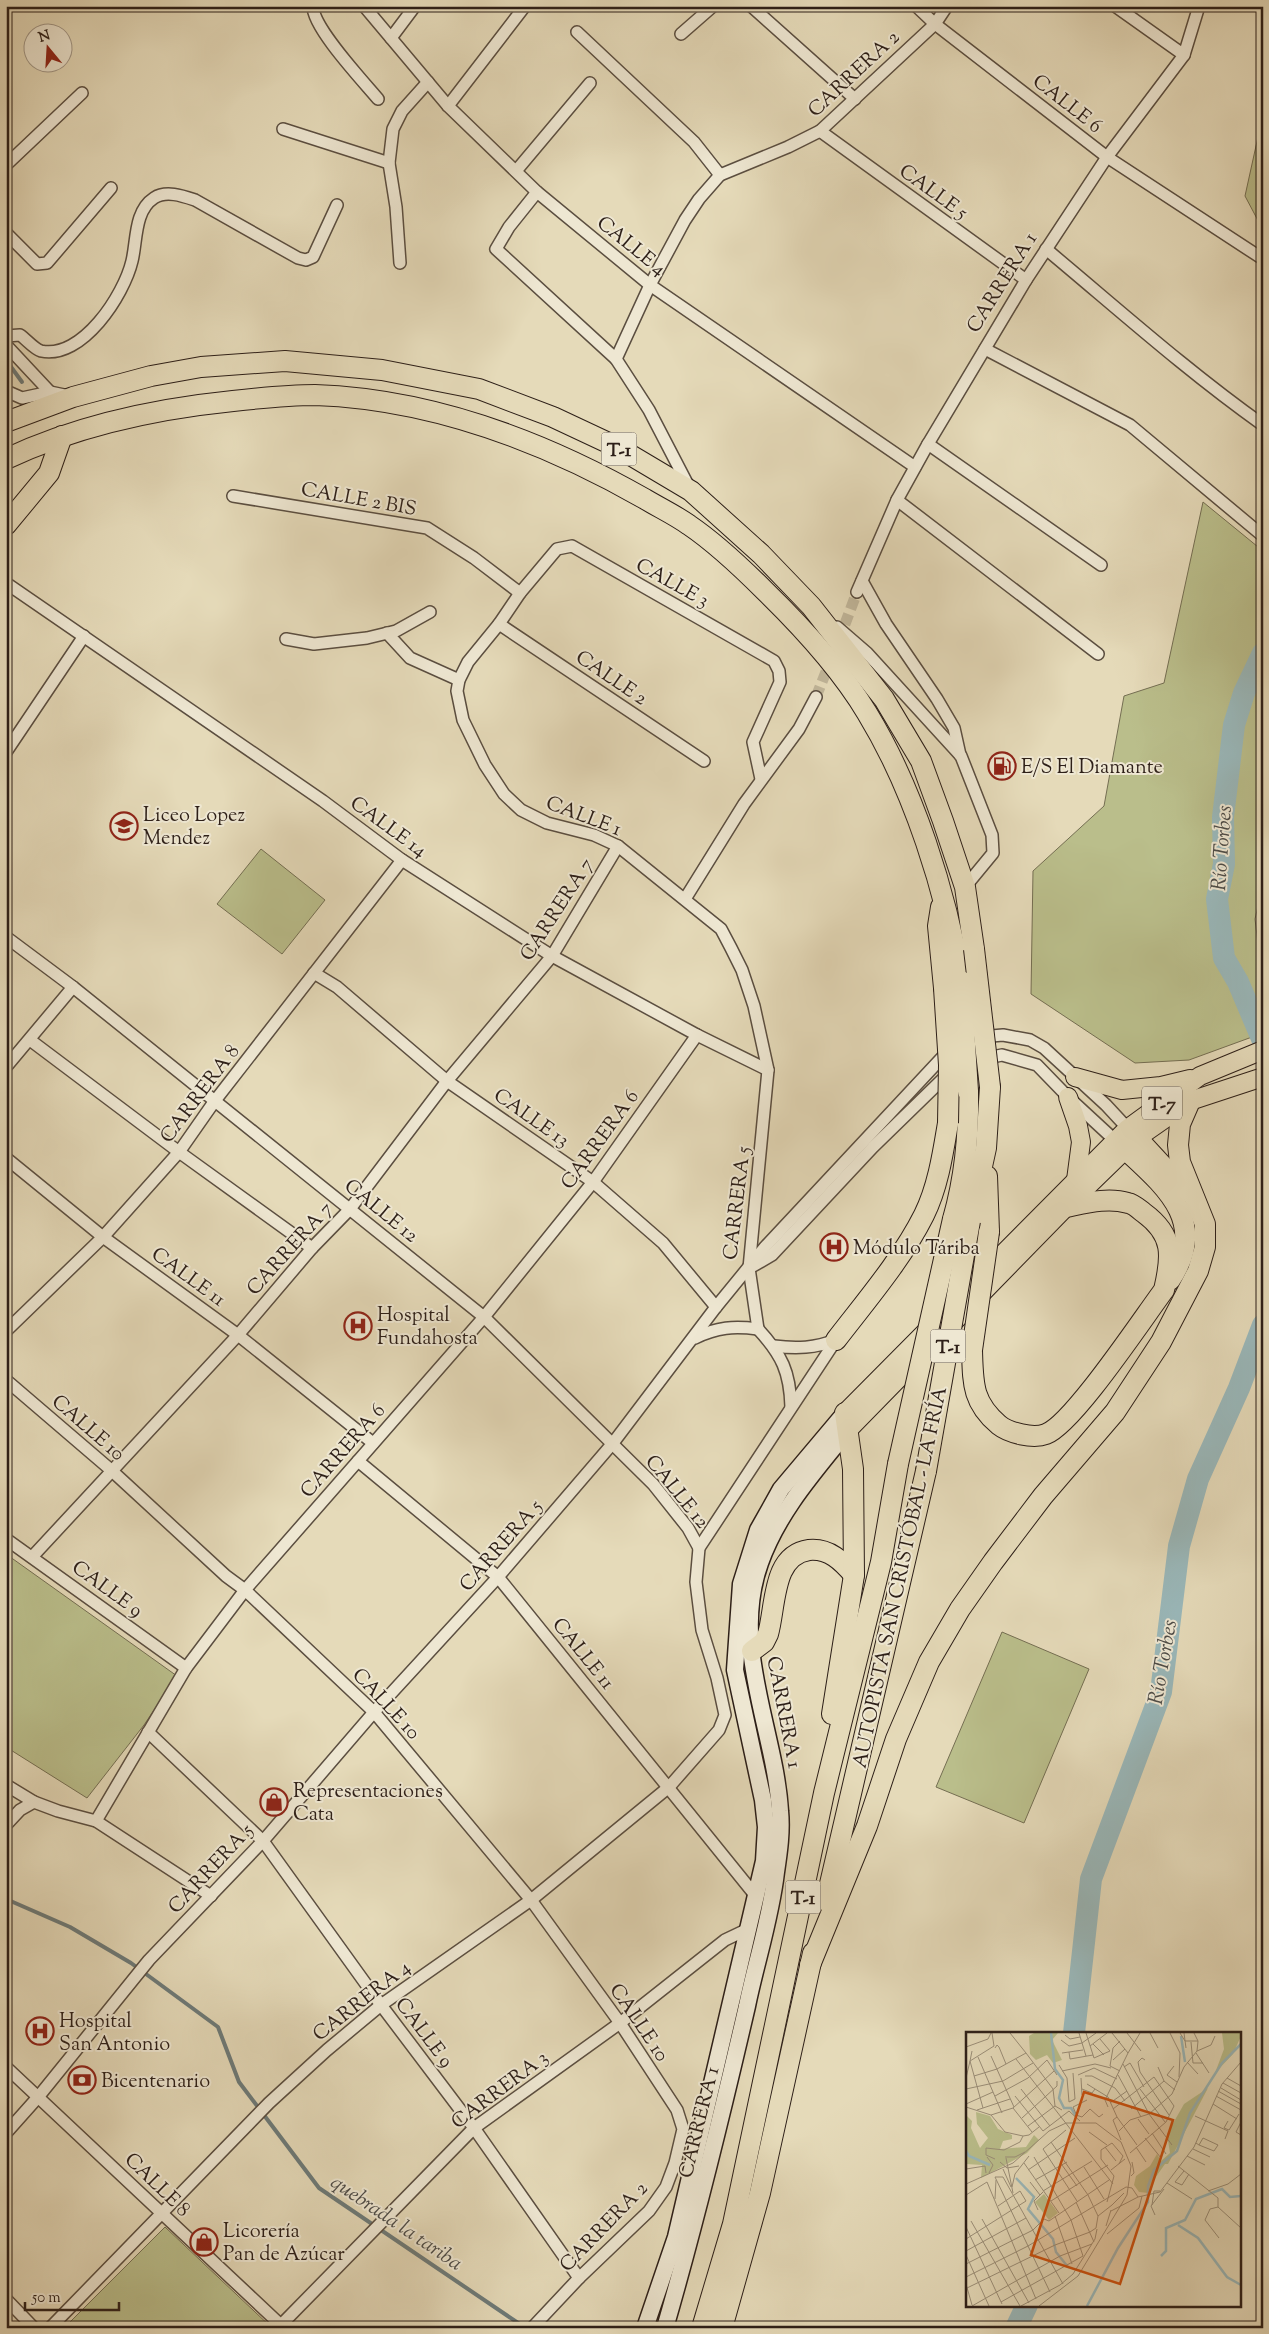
<svg xmlns="http://www.w3.org/2000/svg" width="1269" height="2334" font-family="'Sorts Mill Goudy',serif">
  <style>
    .green { fill: #babe8b; stroke: #746e52 }
    .lines { fill: none; stroke-linecap: round; stroke-linejoin: round }
    .stream { stroke: #6e7b79; stroke-width: 4 }
    .river { stroke: #9ab8ba; stroke-width: 22 }
    .street-tunnel { stroke: #c0b599; stroke-width: 11; stroke-dasharray: 11 5.5; stroke-linecap: butt }
    .street-casing { stroke: #5b4e40; stroke-width: 14 }
    .secondary-casing { stroke: #2d1f18; stroke-width: 19 }
    .primary-casing { stroke: #2d1f18; stroke-width: 20 }
    .highway-casing { stroke: #2d1f18; stroke-width: 22 }
    .street { stroke: #eee7d2; stroke-width: 11 }
    .secondary { stroke: #eee7d2; stroke-width: 16 }
    .primary { stroke: #e5dab9; stroke-width: 18 }
    .highway { stroke: #e5dab9; stroke-width: 20 }
    .highway-bridge-casing { stroke: #2d1f18; stroke-width: 22; stroke-linecap: butt }
    .highway-bridge { stroke: #e5dab9; stroke-width: 20 }
    .labels { text-anchor: middle; stroke-width: 4; stroke-linejoin: round; paint-order: stroke }
    .shield { fill: #eee7d2; stroke: #675b50; stroke-width: 1 }
    .shield-label { font-size: 19px; font-weight: bold; fill: #2d1f18 }
    .street-label { font-size: 20px; fill: #2d1f18; stroke: #eee7d2 }
    .poi-label { font-size: 20px; fill: #2d1f18; stroke: #eee7d2; text-anchor: start }
    .water-label { font-size: 21px; font-style: italic; fill: #4e4d49; stroke: #eee7d2 }
    .inset-river { fill: none; stroke: #9ab8ba; stroke-width: 2.5 }
    .inset-road { fill: none; stroke: #9b8f79; stroke-width: 1 }
    .view { fill: #cc500e; fill-opacity: 0.15; stroke: #cc500e; stroke-width: 2.5 }
    .inset-edge { fill: none; stroke: #2d1f18; stroke-width: 2.5 }
  </style>
  <rect width="100%" height="100%" fill="#e5dab9"/>
  <filter id="stains"><feTurbulence type="fractalNoise" baseFrequency=".004" numOctaves="4"/><feColorMatrix values="0 0 0 0 .2 0 0 0 0 .09 0 0 0 0 .02 0 0 0 .5 -.17"/></filter>
  <radialGradient id="worn" r=".72"><stop offset=".6" stop-color="#630" stop-opacity="0"/><stop offset="1" stop-color="#630" stop-opacity=".3"/></radialGradient>
  <g class="green">
    <polygon points="1263,114 1263,230 1245,196"/>
    <polygon points="1203,502 1263,551 1263,884 1255,919 1263,987 1263,1033 1189,1060 1135,1063 1031,994 1033,871 1104,806 1124,696 1164,683"/>
    <polygon points="261,849 325,900 282,954 217,904"/>
    <polygon points="6,1554 177,1676 144,1725 87,1798 6,1747"/>
    <polygon points="1002,1632 1089,1669 1024,1823 936,1787"/>
    <polygon points="165,2227 272,2328 64,2328"/>
  </g>
  <g class="lines">
    <g class="stream">
      <polyline points="6,360 22,382"/>
      <polyline points="6,1899 70,1927 131,1963 218,2027 239,2082 319,2188 524,2327"/>
    </g>
    <g class="river">
      <polyline points="1263,653 1244,693 1234,725 1223,817 1224,864 1217,899 1224,958 1238,982 1263,1041"/>
      <polyline points="1074,2033 1091,1879 1161,1692 1179,1546 1198,1479 1239,1388 1263,1325"/>
      <polyline points="1016,2328 1027,2305"/>
    </g>
    <g class="street-tunnel">
      <polyline points="839,640 857,592"/>
      <polyline points="816,697 831,659"/>
    </g>
    <g class="street-casing">
      <g id="street">
        <path d="M313 6C312 27 363 81 378 99"/>
        <polyline points="364,6 448,106 537,192 650,285 915,467"/>
        <polyline points="751,6 855,99"/>
        <polyline points="916,6 935,24 1107,157 1263,259"/>
        <polyline points="1115,6 1184,55"/>
        <polyline points="577,32 694,142 720,175"/>
        <polyline points="681,34 713,6"/>
        <polyline points="391,38 415,6"/>
        <polyline points="448,106 525,6"/>
        <polyline points="283,129 389,163"/>
        <polyline points="820,131 1026,280"/>
        <polyline points="6,165 82,93"/>
        <polyline points="516,171 590,83"/>
        <polyline points="537,192 509,227 496,249 616,359 649,410 689,487"/>
        <polyline points="6,233 37,264 47,263 111,188"/>
        <path d="M1046 249C1118 309 1187 371 1263 425"/>
        <polyline points="400,263 396,207 389,163 393,129 402,111 428,82"/>
        <path d="M6 336 20 335C26 339 34 349 41 351 82 360 124 295 132 261 137 241 134 211 154 198 166 190 183 196 195 200L298 258 306 260 313 257 337 205"/>
        <polyline points="6,345 50,392"/>
        <polyline points="985,349 1130,425 1263,536"/>
        <polyline points="616,359 650,285 685,220 699,199 720,175 788,147 820,131 935,24 947,6"/>
        <polyline points="6,391 22,398 50,392 69,396"/>
        <polyline points="928,444 1101,565"/>
        <polyline points="233,496 427,528 474,558 520,593"/>
        <polyline points="897,500 1098,654"/>
        <polyline points="862,581 886,624 937,699 954,728 960,755"/>
        <polyline points="6,583 323,801 402,860 552,956 697,1035 768,1070"/>
        <polyline points="857,592 897,500 928,444 1026,280 1107,157 1184,55 1199,6"/>
        <polyline points="499,624 704,761"/>
        <polyline points="837,627 867,653 961,756 992,835 993,853 965,887"/>
        <polyline points="387,633 410,658 459,680"/>
        <polyline points="286,639 314,644 367,638 396,631 430,612"/>
        <polyline points="6,752 84,636"/>
        <polyline points="685,899 744,804 799,729 816,697"/>
        <polyline points="6,937 73,987 484,1317 653,1484 688,1528 699,1548"/>
        <polyline points="314,973 337,987 447,1081 593,1182 663,1243 716,1307"/>
        <polyline points="980,1037 1003,1035 1030,1040 1044,1048 1106,1105 1132,1133"/>
        <polyline points="30,1040 179,1152 312,1248"/>
        <polyline points="982,1059 1002,1055 1037,1065 1068,1097 1120,1145"/>
        <polyline points="6,1067 73,987"/>
        <polyline points="6,1158 103,1237 238,1335 373,1443"/>
        <polyline points="753,1266 772,1255 873,1147 949,1073"/>
        <polyline points="758,1329 749,1268 768,1070 754,1006 742,970 731,948 721,929 618,846 594,835 547,823 521,810 504,794 485,765 463,720 457,691 459,680 468,662 499,624 520,593 557,549 572,546 774,661 779,671 780,682 753,742 761,779"/>
        <path d="M758 1329C782 1355 790 1372 791 1407"/>
        <polyline points="6,1331 103,1237 179,1152 214,1102 402,860"/>
        <path d="M695 1338C717 1327 734 1326 758 1329"/>
        <path d="M774 1346C797 1349 815 1348 836 1340"/>
        <polyline points="6,1380 111,1470 226,1576 245,1590 374,1712 531,1900 620,2023 677,2110 683,2129 675,2163 666,2187 649,2211 579,2278 532,2328"/>
        <polyline points="358,1461 498,1577 755,1895"/>
        <polyline points="6,1539 186,1668"/>
        <polyline points="32,1557 238,1335 312,1248 350,1209 447,1081 552,956 618,846"/>
        <polyline points="148,1732 263,1841 381,2005 474,2128 579,2278"/>
        <polyline points="6,1785 34,1802"/>
        <polyline points="96,1821 186,1668 245,1590 484,1317 593,1182 697,1035"/>
        <polyline points="6,1825 20,1810 34,1802 58,1811 96,1821 211,1896"/>
        <polyline points="6,2067 284,2328"/>
        <polyline points="6,2133 39,2096 149,1960 263,1841 374,1712 498,1577 613,1443 716,1307 765,1247 950,1049"/>
        <polyline points="6,2299 34,2328"/>
        <polyline points="50,2328 269,2103 327,2050 381,2005 531,1900 669,1787 719,1730 725,1715 717,1678 702,1630 696,1582 699,1548 836,1340"/>
        <polyline points="278,2328 474,2128 620,2023 725,1940 746,1930"/>
      </g>
    </g>
    <g class="secondary-casing">
      <g id="secondary">
        <polyline points="645,2328 676,2237 764,1861 766,1827 763,1800 735,1670 741,1584 758,1530 781,1489 845,1413"/>
        <path d="M665 2328C696 2221 722 2114 747 2006 756 1962 771 1917 776 1872 779 1852 782 1831 780 1811 775 1729 730 1646 760 1563 778 1512 815 1471 848 1430"/>
      </g>
    </g>
    <g class="primary-casing">
      <g id="primary">
        <polyline points="1075,1077 1122,1090 1161,1086 1190,1079"/>
        <polyline points="1068,1097 1078,1126 1081,1142 1076,1180"/>
        <polyline points="845,1413 1127,1129 1200,1076 1263,1050"/>
        <polyline points="848,1430 1066,1207 1137,1138 1190,1101 1263,1077"/>
      </g>
    </g>
    <g class="highway-casing">
      <g id="highway">
        <polyline points="6,422 73,397 151,376 201,367 285,361 382,370 479,389 553,417 617,447 691,491 761,554 811,606 884,699 921,761 943,821 965,887 974,949"/>
        <path d="M6 459C78 425 154 409 233 401 260 398 288 395 315 395 432 399 545 442 645 499 660 508 675 515 689 525 717 544 742 568 765 591 803 628 840 668 867 713 914 790 946 892 961 981"/>
        <polyline points="6,525 49,473 62,436"/>
        <polyline points="941,907 938,926 944,988"/>
        <polyline points="1137,1138 1185,1190"/>
        <path d="M1125 1149C1166 1187 1209 1222 1170 1280"/>
        <polyline points="987,1176 989,1232"/>
        <path d="M953 1219C965 1177 969 1134 968 1091"/>
        <polyline points="970,1221 986,1148 990,1087"/>
        <path d="M836 1340C866 1301 902 1259 924 1215 938 1187 943 1153 948 1123"/>
        <path d="M972 1350C973 1383 972 1402 999 1425 1009 1433 1033 1439 1046 1434 1073 1424 1143 1318 1164 1290 1172 1256 1174 1235 1144 1213 1140 1210 1134 1204 1128 1203 1108 1197 1086 1203 1066 1207"/>
        <path d="M752 1651 764 1642 768 1634C776 1606 772 1555 809 1550 829 1548 842 1561 854 1575"/>
        <polyline points="832,1714 854,1575 853,1469 845,1413"/>
        <polyline points="826,1901 926,1471"/>
        <polyline points="810,1965 867,1826 896,1739 929,1662 960,1609 993,1562 1043,1496 1115,1412 1161,1342 1198,1271 1205,1247 1205,1224 1180,1162 1178,1145 1180,1124 1190,1101"/>
        <polyline points="702,2328 733,2224 824,1793 881,1562 898,1464"/>
        <polyline points="722,2328 760,2193 813,1953"/>
      </g>
    </g>
    <use href="#street" class="street"/>
    <use href="#secondary" class="secondary"/>
    <use href="#primary" class="primary"/>
    <use href="#highway" class="highway"/>
    <g class="highway-bridge-casing">
      <g id="highway-bridge">
        <polyline points="974,949 990,1087"/>
        <polyline points="961,981 968,1091"/>
        <polyline points="944,988 949,1065 948,1123"/>
        <polyline points="972,1350 989,1232"/>
        <polyline points="898,1464 953,1219"/>
        <polyline points="926,1471 970,1221"/>
      </g>
    </g>
    <use href="#highway-bridge" class="highway-bridge"/>
  </g>
  <defs>
    <g id="fuel-ring" transform="scale(1.4375)"><circle r="9.5" fill="#eee7d2" stroke="#8f2418" stroke-width="1.5"/><path d="M-5.5-6h7V0h2V4h1.3V-2.5L3-4.5l.8-.8L6-3V5H2.5V1h-1V6h-7ZM-4.2-4.7v3.2H.2V-4.7Z" fill="#8f2418"/></g>
    <g id="school-ring" transform="scale(1.4375)"><circle r="9.5" fill="#eee7d2" stroke="#8f2418" stroke-width="1.5"/><path d="M0-5L7-2L0 1L-7-2ZM-4 1L0 2.5L4 1V4Q0 6-4 4Z" fill="#8f2418"/></g>
    <g id="hospital-ring" transform="scale(1.4375)"><circle r="9.5" fill="#eee7d2" stroke="#8f2418" stroke-width="1.5"/><path d="M-5-5h3v3.5h4V-5h3V5h-3V1.5h-4V5h-3Z" fill="#8f2418"/></g>
    <g id="shop-ring" transform="scale(1.4375)"><circle r="9.5" fill="#eee7d2" stroke="#8f2418" stroke-width="1.5"/><path d="M-5-2.5h2.3a2.7 3.5 0 0 1 5.4 0H5L5.5 6h-11ZM-1.5-2.5h3a1.5 2.3 0 0 0-3 0Z" fill="#8f2418"/></g>
    <g id="bank-ring" transform="scale(1.4375)"><circle r="9.5" fill="#eee7d2" stroke="#8f2418" stroke-width="1.5"/><path d="M-6-4H6V4H-6ZM0-2.3a2.3 2.3 0 1 0 0 4.6a2.3 2.3 0 1 0 0-4.6Z" fill="#8f2418"/></g>
  </defs>
  <g fill-rule="evenodd">
    <use href="#fuel-ring" x="1002" y="766"/>
    <use href="#school-ring" x="124" y="826"/>
    <use href="#hospital-ring" x="834" y="1247"/>
    <use href="#hospital-ring" x="358" y="1326"/>
    <use href="#shop-ring" x="274" y="1802"/>
    <use href="#hospital-ring" x="40" y="2031"/>
    <use href="#bank-ring" x="82" y="2080"/>
    <use href="#shop-ring" x="204" y="2242"/>
  </g>
  <g class="labels">
    <g class="shield">
      <rect x="601.5" y="432.5" width="35" height="33" rx="4"/>
      <rect x="1142" y="1086.5" width="40" height="33" rx="4"/>
      <rect x="930.5" y="1329.5" width="35" height="33" rx="4"/>
      <rect x="785.5" y="1880.5" width="35" height="33" rx="4"/>
    </g>
    <g class="shield-label">
      <text x="619" y="456">T-1</text>
      <text x="1162" y="1110">T-7</text>
      <text x="948" y="1353">T-1</text>
      <text x="803" y="1904">T-1</text>
    </g>
    <g class="street-label">
      <text transform="translate(853 73) rotate(-43)" y="7">CARRERA 2</text>
      <text transform="translate(1068 103) rotate(38)" y="7">CALLE 6</text>
      <text transform="translate(934 191) rotate(36)" y="7">CALLE 5</text>
      <text transform="translate(632 245) rotate(39)" y="7">CALLE 4</text>
      <text transform="translate(1001 282) rotate(-58)" y="7">CARRERA 1</text>
      <text transform="translate(359 498) rotate(10)" y="7">CALLE 2 BIS</text>
      <text transform="translate(673 582) rotate(29)" y="7">CALLE 3</text>
      <text transform="translate(612 677) rotate(34)" y="7">CALLE 2</text>
      <text transform="translate(584 815) rotate(21)" y="7">CALLE 1</text>
      <text transform="translate(389 826) rotate(36)" y="7">CALLE 14</text>
      <text transform="translate(556 909) rotate(-57)" y="7">CARRERA 7</text>
      <text transform="translate(199 1093) rotate(-53)" y="7">CARRERA 8</text>
      <text transform="translate(532 1117) rotate(35)" y="7">CALLE 13</text>
      <text transform="translate(599 1139) rotate(-54)" y="7">CARRERA 6</text>
      <text transform="translate(736 1203) rotate(-83)" y="7">CARRERA 5</text>
      <text transform="translate(382 1210) rotate(39)" y="7">CALLE 12</text>
      <text transform="translate(289 1248) rotate(-48)" y="7">CARRERA 7</text>
      <text transform="translate(189 1276) rotate(36)" y="7">CALLE 11</text>
      <text transform="translate(89 1427) rotate(41)" y="7">CALLE 10</text>
      <text transform="translate(342 1450) rotate(-49)" y="7">CARRERA 6</text>
      <text transform="translate(678 1491) rotate(51)" y="7">CALLE 12</text>
      <text transform="translate(500 1545) rotate(-49)" y="7">CARRERA 5</text>
      <text transform="translate(899 1577) rotate(-78)" y="7">AUTOPISTA SAN CRISTÓBAL - LA FRÍA</text>
      <text transform="translate(108 1588) rotate(36)" y="7">CALLE 9</text>
      <text transform="translate(584 1653) rotate(51)" y="7">CALLE 11</text>
      <text transform="translate(387 1703) rotate(47)" y="7">CALLE 10</text>
      <text transform="translate(785 1712) rotate(79)" y="7">CARRERA 1</text>
      <text transform="translate(210 1868) rotate(-47)" y="7">CARRERA 5</text>
      <text transform="translate(361 2000) rotate(-38)" y="7">CARRERA 4</text>
      <text transform="translate(640 2022) rotate(56)" y="7">CALLE 10</text>
      <text transform="translate(425 2032) rotate(53)" y="7">CALLE 9</text>
      <text transform="translate(499 2089) rotate(-37)" y="7">CARRERA 3</text>
      <text transform="translate(698 2122) rotate(-76)" y="7">CARRERA 1</text>
      <text transform="translate(158 2184) rotate(44)" y="7">CALLE 8</text>
      <text transform="translate(603 2226) rotate(-46)" y="7">CARRERA 2</text>
    </g>
    <g class="poi-label">
      <text x="1021" y="773">E/S El Diamante</text>
      <text x="143" y="821">Liceo Lopez<tspan x="143" dy="23">Mendez</tspan></text>
      <text x="853" y="1254">Módulo Táriba</text>
      <text x="377" y="1321">Hospital<tspan x="377" dy="23">Fundahosta</tspan></text>
      <text x="293" y="1797">Representaciones<tspan x="293" dy="23">Cata</tspan></text>
      <text x="59" y="2027">Hospital<tspan x="59" dy="23">San Antonio</tspan></text>
      <text x="101" y="2087">Bicentenario</text>
      <text x="223" y="2237">Licorería<tspan x="223" dy="23">Pan de Azúcar</tspan></text>
    </g>
    <g class="water-label">
      <text transform="translate(1221 848) rotate(-86)" y="7">Río Torbes</text>
      <text transform="translate(1162 1662) rotate(-80)" y="7">Río Torbes</text>
      <text transform="translate(397 2222) rotate(34)" y="7">quebrada la tariba</text>
    </g>
  </g>
  <g transform="translate(966 2032)">
    <rect width="275" height="275" fill="#e5dab9"/>
    <path d="M68 1H92L86 8 96 28 87 31 81 23 70 28 64 22 63 4ZM256 1H275V4L267 22 249 41 258 17ZM242 56 202 132H199L185 152 183 161 173 160 168 153 170 144 184 134 191 122 195 129 204 121 201 102 218 72ZM10 80 24 84 32 97 46 103V107L37 109 34 117 60 115 68 103 73 108 61 121 15 146 16 133 0 132V83L6 89 5 96 14 116 22 106 11 92ZM78 162 92 181 83 188 69 170Z" fill="#babe8b"/>
    <path class="inset-river" d="M85 1 89 37 97 48 93 66 98 76H105L110 84M215 4 219 30M0 119 3 124 24 133M50 146 68 165 62 177 87 207 90 220 102 235M212 193 232 206 261 245 275 253M195 224 200 219V196L219 188 230 167 256 157 264 165 275 164M121 274 152 216 182 170V154L188 138 211 119 224 81 256 31 275 12"/>
    <path class="inset-road" d="M113 1 120 24M120 1 128 26 144 19M161 1 175 19M184 1 192 16M204 1 214 21 213 45M214 1 219 9H232M218 1 220 16M99 3 104 7 114 5M134 7 144 19M95 8 103 14 116 11 130 1M225 10 227 31H237M127 12 138 23M124 14 141 1M0 15 22 7 25 1M29 16 31 13 33 15 40 32M6 19 4 29 17 76M231 19 245 13 249 4M103 20 104 27 127 23M60 21 87 57 89 74 96 78M96 21 117 18M162 21 174 1M230 21 243 41M25 24 48 75M12 25 36 81M50 27 147 152M147 28 159 17M179 28 176 26 172 30 174 40 203 83M221 30 232 42M157 32 183 82 206 113M93 33 101 46 103 70 109 67 107 41M208 34 201 43 211 50M158 35 164 31 178 55M192 35 198 49 209 58M96 39 129 32 145 36M154 39 144 34 147 16 154 9M112 43 128 36 151 47M152 43 175 85M8 44 31 37 60 21 44 1M119 44H126L149 56 159 69M0 46 4 29 28 14 26 1M115 46 116 63M261 46 275 54M257 51 275 61M121 52 142 65M255 56 275 68M0 57 37 49 67 31M55 57 84 94M116 57 126 61 129 57M174 57 199 90M252 59 275 72M29 64 62 46 81 28 91 43M49 64 77 99 103 79 114 89M250 64 275 78M142 65 151 85 171 113M144 71 161 59M0 72 27 60M247 72 271 87M0 75 25 83 39 100 57 104 54 110 38 118 20 116V123L29 127M142 75 139 68 162 21 146 1M47 76 66 100M147 77 188 45 208 74 200 90 164 121M165 77 198 49M11 78 44 67M25 83 47 76 88 39M110 83 116 85 124 77 133 85 137 82M111 84 107 75 121 68M229 84 262 99 259 107M151 85 147 88 155 108M56 86 91 54V49M172 87 183 102M262 89 258 96 263 98 273 82M275 90 270 100 275 103M62 94 89 74M100 98 77 117 111 169M153 99 164 88 183 82 206 62 218 35 231 19 232 9 228 1M123 100 141 113M186 101 200 122M57 104 63 103 73 95M179 106 195 126M85 110 122 163 132 184M230 111 233 113 248 119 252 113 237 106 233 113M139 115 150 129M170 115 180 130M227 117 244 125M221 124 239 133M21 125 27 133 23 141M39 125H49L59 120M40 126 47 161M34 130 41 136 53 134M58 131 93 181M96 133 111 154M212 134 252 166V175L275 196M118 135 138 167M0 137 19 134 20 141M37 137 45 155M62 138 109 106M145 138 159 127M218 139 209 150 216 153 223 142M165 144 168 141 166 130M69 148 101 130M64 150 74 163M201 151 226 167M0 152 47 131 83 99 100 91H130L155 110 165 134 161 163 112 244 73 274M46 155 49 142 63 124M77 159 126 129M242 159 262 152 275 142M0 163 21 150 70 267M29 167 30 148M85 169 142 133M110 170 128 210M141 170 148 144 135 127V118L146 111 157 124 153 132M146 173 158 161M186 173 188 159H194M252 175 244 177 239 188 253 206M72 178 68 169 77 160M145 179 172 165 194 160 228 115 256 52 275 30M189 183 185 174 198 157M89 184 106 232M16 187 63 271M5 189 54 274M83 189 143 148M140 194 145 178M0 195 36 272M141 202 173 176 176 164M0 207 60 169 54 159 32 174M0 219 60 186M0 223 23 274M0 232 67 198 78 187 83 189M0 245 62 214 160 155 166 156 172 165M0 252 6 273M1 256 89 213 124 200 130 196 132 184 146 173M84 260 29 145H37L97 252M35 270 117 224 105 188 68 125M6 274 94 224 126 212M55 274 94 253 107 242 129 207 131 197"/>
    <path class="view" d="M118 60 207 88 154 252 65 223Z"/>
    <rect width="275" height="275" class="inset-edge"/>
  </g>
  <rect width="1269" height="2334" fill="none" stroke="#e5dab9" stroke-width="25"/>
  <rect x="8" y="8" width="1254" height="2319" fill="none" stroke="#2d1f18" stroke-width="2.5"/>
  <rect x="12" y="12" width="1244" height="2309" fill="none" stroke="#2d1f18"/>
  <g transform="translate(48 48) rotate(342)"><circle r="24" fill="#eee7d2" stroke="#a19788"/>
  <path d="M0-4L9 19L0 12L-9 19Z" fill="#8f2418"/>
  <text y="-8" font-size="14" font-weight="bold" text-anchor="middle" fill="#2d1f18">N</text>
  </g>
  <path d="M25 2302v8h94v-8" fill="none" stroke="#2d1f18" stroke-width="2.5"/>
  <text x="32" y="2302" font-size="15" fill="#2d1f18" stroke="#eee7d2" stroke-width="4" paint-order="stroke">50 m</text>
  <rect width="100%" height="100%" filter="url(#stains)"/>
  <rect width="100%" height="100%" fill="url(#worn)"/>
</svg>
